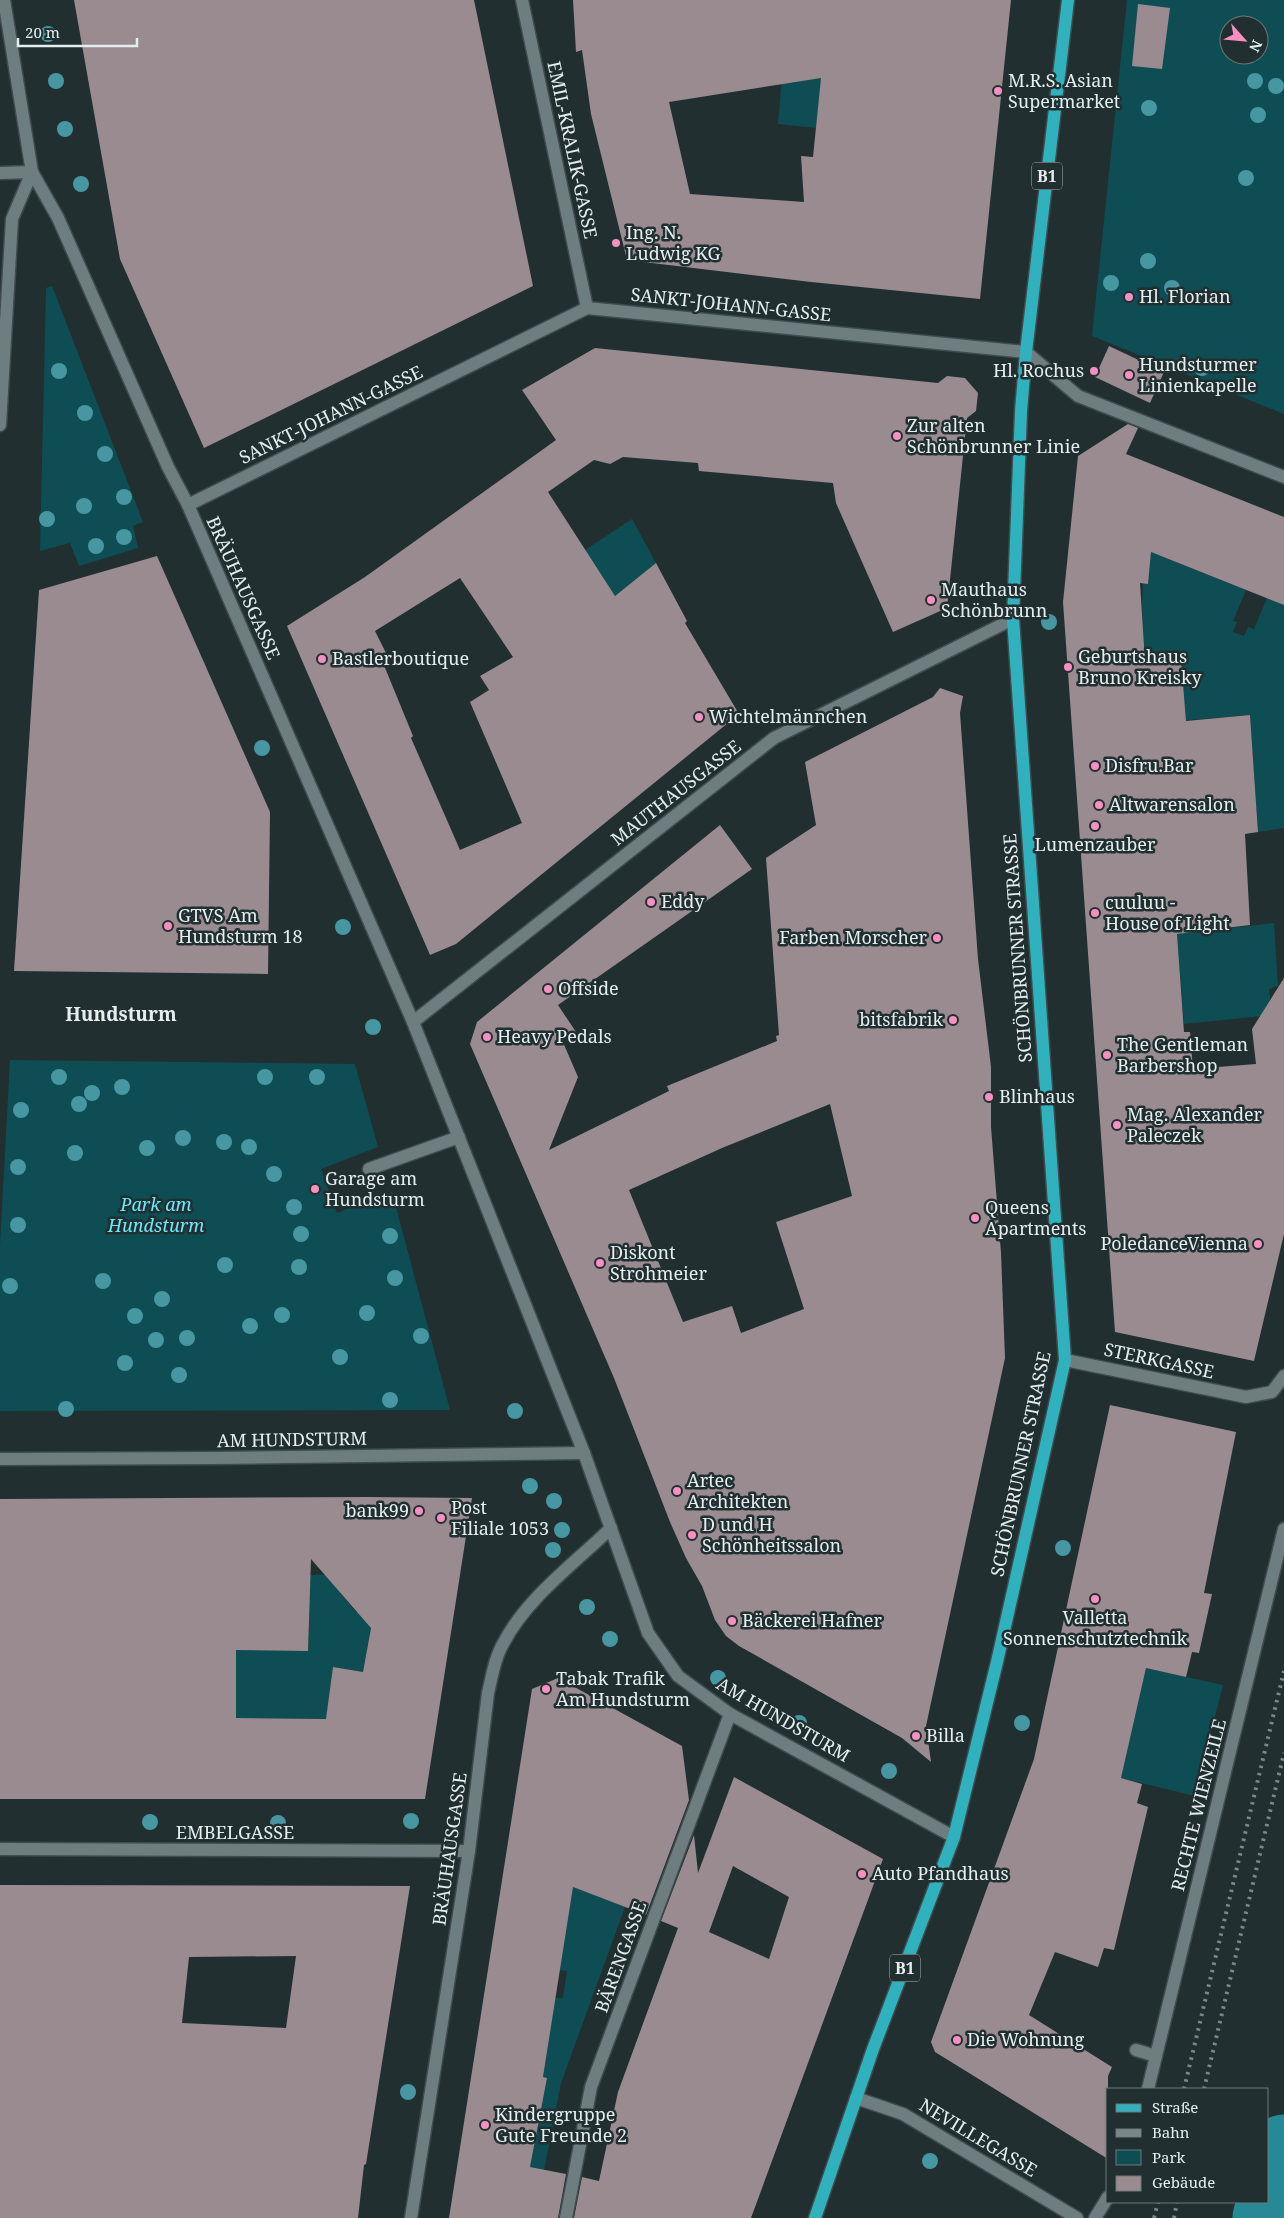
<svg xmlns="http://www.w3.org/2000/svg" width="1284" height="2218" font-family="'Noto Serif',serif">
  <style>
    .green { fill: #0f4d54; fill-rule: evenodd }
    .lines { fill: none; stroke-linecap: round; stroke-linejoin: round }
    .river { stroke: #278995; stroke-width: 71 }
    .building { fill: #9a8b91; fill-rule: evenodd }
    .lane-casing { stroke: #3f4b4c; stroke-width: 15 }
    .street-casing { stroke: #3f4b4c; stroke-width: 15 }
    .secondary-casing { stroke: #3f4b4c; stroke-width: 15 }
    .primary-casing { stroke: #3f4b4c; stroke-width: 15 }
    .lane { stroke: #6e7e80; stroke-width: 12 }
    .street { stroke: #6e7e80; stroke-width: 12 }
    .secondary { stroke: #6e7e80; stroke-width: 12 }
    .primary { stroke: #30b2be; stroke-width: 12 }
    .rail { stroke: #7c8789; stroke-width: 4; stroke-dasharray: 2.5 5; stroke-linecap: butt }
    .tree { fill: #4697a1 }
    .poi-dot { fill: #fc8fc1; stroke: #212f31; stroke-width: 2 }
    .labels { text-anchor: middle; stroke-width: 5; stroke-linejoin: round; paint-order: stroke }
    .shield { fill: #212f31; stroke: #aab5b6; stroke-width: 1 }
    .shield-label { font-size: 16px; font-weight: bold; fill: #e5eeef }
    .poi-label { font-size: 18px; fill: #e5eeef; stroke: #212f31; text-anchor: start }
    .street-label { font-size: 18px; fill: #e5eeef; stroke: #212f31 }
    .park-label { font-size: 18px; font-style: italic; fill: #65ecfc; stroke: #212f31 }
    .neighbourhood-label { font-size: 19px; font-weight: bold; fill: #e5eeef; stroke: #212f31 }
  </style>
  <rect width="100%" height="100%" fill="#212f31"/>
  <g class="green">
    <path d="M1127 0H1284V414L1092 336ZM1229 25H1259V55H1229Z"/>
    <polygon points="788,10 828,15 816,128 778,124"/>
    <polygon points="52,286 143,522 133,526 138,548 79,566 70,543 40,551 46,288"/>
    <polygon points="632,519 656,563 561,639 585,550"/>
    <polygon points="1151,552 1246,590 1233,621 1237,622 1233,632 1244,636 1248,627 1254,629 1267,598 1284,605 1284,828 1258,832 1250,715 1177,721 1183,681 1181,660 1145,661 1142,606 1143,583 1148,583"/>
    <polygon points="1274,923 1278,986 1269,989 1272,1015 1184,1024 1177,934"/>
    <polygon points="10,1060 355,1064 378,1147 321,1169 337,1213 392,1192 450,1410 0,1411 0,1245"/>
    <path d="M352 1574V1581L340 1593 356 1612 369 1600 375 1604 363 1672 333 1667 330 1693 352 1696 351 1704 359 1705 357 1719 236 1718V1609L256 1608V1595H267L268 1576ZM267 1614 309 1616 308 1650H266Z"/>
    <polygon points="1146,1668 1223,1685 1195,1796 1121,1778"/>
    <polygon points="573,1887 625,1907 561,2083 544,2170 530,2167 547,2078 543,2077 555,1998 563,1998 567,1971 559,1970"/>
  </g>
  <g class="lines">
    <polyline class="river" points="1268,2218 1284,2150"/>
  </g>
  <g class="building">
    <polygon points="74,0 474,0 533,286 204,448 120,259"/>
    <path d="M573 0H1011L980 299 811 282 627 260 591 114 582 50 576 52ZM821 78 813 157 801 156 804 202 690 194 669 102Z"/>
    <polygon points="1138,4 1170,8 1162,69 1132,66"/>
    <polygon points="1109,346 1164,372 1150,403 1095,377"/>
    <path d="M595 348 938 383 947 376 965 378 978 393 976 411 967 418 947 608 893 632 836 503 833 483 699 471 698 463 623 457 610 464 594 460 548 492 615 596 656 563 687 621 685 623 739 714 456 944 430 955 287 626 365 577 556 440 522 390ZM460 578 513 657 480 676 489 690 470 702 522 823 460 850 411 738 413 736 381 658 387 655 375 631Z"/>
    <polygon points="1128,424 1138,428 1126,454 1284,517 1284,605 1151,552 1148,584 1140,583 1145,661 1181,660 1186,721 1250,715 1258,832 1245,834 1250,925 1177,934 1184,1032 1190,1032 1193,1069 1256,1064 1252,1029 1284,978 1284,1234 1254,1361 1115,1332 1063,602 1078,456"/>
    <polygon points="157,556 270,812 268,974 14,971 39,590"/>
    <path d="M940 688 963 696 960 713 978 959 991 1067V1127L1001 1253 1005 1358 926 1726 931 1762 902 1738 739 1646 726 1636 715 1620 702 1586 686 1558 670 1522 614 1378 470 1044 477 1022 720 825 752 869 558 1005 576 1032 562 1040 578 1077 549 1150 669 1091 667 1086 777 1041 776 1036 779 1035 766 858 816 825 805 762 933 697ZM830 1104 852 1196 776 1222 804 1309 741 1333 732 1306 683 1322 629 1190 722 1148Z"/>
    <polygon points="1110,1405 1236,1432 1204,1593 1212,1594 1199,1653 1192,1652 1186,1677 1146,1668 1121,1778 1142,1784 1137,1803 1148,1807 1114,1950 1104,1948 1098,1967 1055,1952 1029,2015 1112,2067 1108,2076 1108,2159 935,2052 931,2042 1034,1759"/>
    <path d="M368 1497 472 1498 425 1799H0V1499ZM311 1559 371 1628 363 1672 333 1667 326 1719 236 1718V1650L308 1651Z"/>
    <polygon points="558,1678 682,1746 689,1800 646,1915 573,1887 543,2077 547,2078 530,2167 566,2174 558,2218 449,2218 532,1689"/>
    <path d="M734 1777 883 1859 751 2218H574L582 2177 599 2181 618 2092 678 1928 661 1921 694 1835 698 1873ZM733 1866 789 1897 769 1959 709 1932Z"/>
    <path d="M0 1885 410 1886 366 2164 364 2165 358 2218H0ZM296 1956 286 2028 182 2023 189 1957Z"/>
  </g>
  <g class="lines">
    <g class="lane-casing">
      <g id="lane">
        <polyline points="369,1169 459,1137"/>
        <polyline points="1136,2050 1156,2056"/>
      </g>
    </g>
    <g class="street-casing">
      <g id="street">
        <polyline points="522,0 587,308"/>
        <polyline points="0,173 32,172 58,218 168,467 188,505 413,1022 584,1453 648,1633 678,1676 730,1714 954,1837"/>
        <polyline points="188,505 587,308 1026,352 1078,396 1284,477"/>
        <polyline points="413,1022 774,738 1013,619"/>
        <polyline points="1065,1360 1246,1397 1272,1392 1284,1376"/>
        <polyline points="0,1459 213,1458 584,1453"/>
        <polyline points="0,1849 469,1851"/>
        <polyline points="1148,2089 1284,1529"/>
        <polyline points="856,2098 903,2114 1077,2218"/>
        <path d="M411 2218 469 1851 488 1693C492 1676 495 1657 504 1642 528 1597 575 1563 611 1528"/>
        <polyline points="566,2218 591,2087 730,1714"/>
        <polyline points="1095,2218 1108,2197"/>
      </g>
    </g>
    <g class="secondary-casing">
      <polyline id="secondary" points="0,425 12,219 32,172 4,0"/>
    </g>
    <g class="primary-casing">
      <polyline id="primary" points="815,2218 873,2049 954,1837 997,1662 1065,1360 1013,619 1021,411 1026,352 1068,0"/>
    </g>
    <use href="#lane" class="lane"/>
    <use href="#street" class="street"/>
    <use href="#secondary" class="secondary"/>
    <use href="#primary" class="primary"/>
    <g class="rail">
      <polyline points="1184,2089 1284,1671"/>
      <polyline points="1204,2089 1284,1753"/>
      <polyline points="1154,2218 1158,2202"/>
      <polyline points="1174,2218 1177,2202"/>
    </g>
  </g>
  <g class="tree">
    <circle cx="48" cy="34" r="8"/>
    <circle cx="56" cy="81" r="8"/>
    <circle cx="1255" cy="81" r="8"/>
    <circle cx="1276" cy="86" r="8"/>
    <circle cx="1149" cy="108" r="8"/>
    <circle cx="1258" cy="115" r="8"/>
    <circle cx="65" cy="129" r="8"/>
    <circle cx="1246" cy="178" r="8"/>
    <circle cx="81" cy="184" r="8"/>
    <circle cx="1148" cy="261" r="8"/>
    <circle cx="1111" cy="283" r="8"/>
    <circle cx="1172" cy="288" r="8"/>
    <circle cx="1202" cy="368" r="8"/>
    <circle cx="59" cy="371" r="8"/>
    <circle cx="85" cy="413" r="8"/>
    <circle cx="105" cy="454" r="8"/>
    <circle cx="124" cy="497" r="8"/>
    <circle cx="84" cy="506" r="8"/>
    <circle cx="47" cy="519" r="8"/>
    <circle cx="124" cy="537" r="8"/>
    <circle cx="96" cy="546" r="8"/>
    <circle cx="1049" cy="622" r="8"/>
    <circle cx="262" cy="748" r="8"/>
    <circle cx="343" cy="927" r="8"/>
    <circle cx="373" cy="1027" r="8"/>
    <circle cx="59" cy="1077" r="8"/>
    <circle cx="265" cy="1077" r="8"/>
    <circle cx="317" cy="1077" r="8"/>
    <circle cx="122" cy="1087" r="8"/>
    <circle cx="92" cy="1093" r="8"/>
    <circle cx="79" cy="1104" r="8"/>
    <circle cx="21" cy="1110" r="8"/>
    <circle cx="183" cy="1138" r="8"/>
    <circle cx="224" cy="1142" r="8"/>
    <circle cx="249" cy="1147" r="8"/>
    <circle cx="147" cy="1148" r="8"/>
    <circle cx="75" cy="1153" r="8"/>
    <circle cx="18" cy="1167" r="8"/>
    <circle cx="274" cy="1174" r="8"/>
    <circle cx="294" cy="1207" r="8"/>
    <circle cx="18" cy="1225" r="8"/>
    <circle cx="301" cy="1234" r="8"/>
    <circle cx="390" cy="1236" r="8"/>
    <circle cx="225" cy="1265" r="8"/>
    <circle cx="299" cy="1267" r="8"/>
    <circle cx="395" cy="1278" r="8"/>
    <circle cx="103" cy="1281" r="8"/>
    <circle cx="10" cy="1286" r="8"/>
    <circle cx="162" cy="1299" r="8"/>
    <circle cx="367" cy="1313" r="8"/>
    <circle cx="282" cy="1315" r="8"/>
    <circle cx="135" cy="1316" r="8"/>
    <circle cx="250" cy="1326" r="8"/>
    <circle cx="421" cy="1336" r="8"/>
    <circle cx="187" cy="1338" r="8"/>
    <circle cx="156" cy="1340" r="8"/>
    <circle cx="340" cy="1357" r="8"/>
    <circle cx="125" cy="1363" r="8"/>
    <circle cx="179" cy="1375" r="8"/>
    <circle cx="390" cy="1400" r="8"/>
    <circle cx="66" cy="1409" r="8"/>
    <circle cx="515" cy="1411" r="8"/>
    <circle cx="530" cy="1486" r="8"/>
    <circle cx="554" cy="1501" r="8"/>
    <circle cx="562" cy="1530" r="8"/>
    <circle cx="1063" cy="1548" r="8"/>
    <circle cx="553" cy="1550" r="8"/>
    <circle cx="587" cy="1607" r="8"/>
    <circle cx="610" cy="1639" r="8"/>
    <circle cx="718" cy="1678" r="8"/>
    <circle cx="799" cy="1723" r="8"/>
    <circle cx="1022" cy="1723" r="8"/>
    <circle cx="889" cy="1771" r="8"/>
    <circle cx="411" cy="1821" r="8"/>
    <circle cx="150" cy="1822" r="8"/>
    <circle cx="278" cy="1823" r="8"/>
    <circle cx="408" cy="2092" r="8"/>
    <circle cx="930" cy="2161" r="8"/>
  </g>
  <g class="poi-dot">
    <circle cx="998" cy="91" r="5"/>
    <circle cx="616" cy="243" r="5"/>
    <circle cx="1129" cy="297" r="5"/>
    <circle cx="1094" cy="371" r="5"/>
    <circle cx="1129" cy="375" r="5"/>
    <circle cx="897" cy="436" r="5"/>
    <circle cx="931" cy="600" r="5"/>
    <circle cx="322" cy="659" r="5"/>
    <circle cx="1068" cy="667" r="5"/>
    <circle cx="699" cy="717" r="5"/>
    <circle cx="1095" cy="766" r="5"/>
    <circle cx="1099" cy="805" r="5"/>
    <circle cx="1095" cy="826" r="5"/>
    <circle cx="651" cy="902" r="5"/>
    <circle cx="1095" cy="913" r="5"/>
    <circle cx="168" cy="926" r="5"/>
    <circle cx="937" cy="938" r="5"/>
    <circle cx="548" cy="989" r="5"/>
    <circle cx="953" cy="1020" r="5"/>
    <circle cx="487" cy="1037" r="5"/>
    <circle cx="1107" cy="1055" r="5"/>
    <circle cx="989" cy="1097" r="5"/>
    <circle cx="1117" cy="1125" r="5"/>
    <circle cx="315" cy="1189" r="5"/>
    <circle cx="975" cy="1218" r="5"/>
    <circle cx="1258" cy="1244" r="5"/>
    <circle cx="600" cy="1263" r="5"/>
    <circle cx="677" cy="1491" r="5"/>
    <circle cx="419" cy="1511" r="5"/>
    <circle cx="441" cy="1518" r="5"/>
    <circle cx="692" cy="1535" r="5"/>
    <circle cx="1095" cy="1599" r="5"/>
    <circle cx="732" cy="1621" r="5"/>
    <circle cx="546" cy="1689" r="5"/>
    <circle cx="916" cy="1736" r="5"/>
    <circle cx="862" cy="1874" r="5"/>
    <circle cx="957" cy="2040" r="5"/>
    <circle cx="485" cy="2125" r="5"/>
  </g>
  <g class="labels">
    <g class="shield">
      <rect x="1032" y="162.5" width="30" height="27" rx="4"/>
      <rect x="890" y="1954.5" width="30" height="27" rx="4"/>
    </g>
    <g class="shield-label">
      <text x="1047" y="182">B1</text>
      <text x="905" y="1974">B1</text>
    </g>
    <g class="poi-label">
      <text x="1008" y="87">M.R.S. Asian<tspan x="1008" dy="21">Supermarket</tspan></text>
      <text x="626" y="239">Ing. N.<tspan x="626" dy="21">Ludwig KG</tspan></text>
      <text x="1139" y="303">Hl. Florian</text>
      <text x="1139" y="371">Hundsturmer<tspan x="1139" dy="21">Linienkapelle</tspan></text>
      <text x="1084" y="377" text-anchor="end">Hl. Rochus</text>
      <text x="907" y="432">Zur alten<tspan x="907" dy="21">Schönbrunner Linie</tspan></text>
      <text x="941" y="596">Mauthaus<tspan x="941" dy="21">Schönbrunn</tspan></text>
      <text x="1078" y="663">Geburtshaus<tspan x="1078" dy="21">Bruno Kreisky</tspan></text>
      <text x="332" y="665">Bastlerboutique</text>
      <text x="709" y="723">Wichtelmännchen</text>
      <text x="1105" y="772">Disfru.Bar</text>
      <text x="1109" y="811">Altwarensalon</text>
      <text x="1095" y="851" text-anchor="middle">Lumenzauber</text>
      <text x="661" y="908">Eddy</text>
      <text x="1105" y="909">cuuluu -<tspan x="1105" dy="21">House of Light</tspan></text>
      <text x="178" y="922">GTVS Am<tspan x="178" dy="21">Hundsturm 18</tspan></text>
      <text x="927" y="944" text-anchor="end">Farben Morscher</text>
      <text x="558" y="995">Offside</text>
      <text x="943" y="1026" text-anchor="end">bitsfabrik</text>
      <text x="497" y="1043">Heavy Pedals</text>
      <text x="1117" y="1051">The Gentleman<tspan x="1117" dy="21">Barbershop</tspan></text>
      <text x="999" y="1103">Blinhaus</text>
      <text x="1127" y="1121">Mag. Alexander<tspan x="1127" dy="21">Paleczek</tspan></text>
      <text x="325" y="1185">Garage am<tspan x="325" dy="21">Hundsturm</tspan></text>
      <text x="985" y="1214">Queens<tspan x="985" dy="21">Apartments</tspan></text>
      <text x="1248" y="1250" text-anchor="end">PoledanceVienna</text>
      <text x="610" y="1259">Diskont<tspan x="610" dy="21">Strohmeier</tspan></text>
      <text x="687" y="1487">Artec<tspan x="687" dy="21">Architekten</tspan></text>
      <text x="451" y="1514">Post<tspan x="451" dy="21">Filiale 1053</tspan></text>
      <text x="409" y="1517" text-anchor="end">bank99</text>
      <text x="702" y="1531">D und H<tspan x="702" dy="21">Schönheitssalon</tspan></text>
      <text x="1095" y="1624" text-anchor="middle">Valletta<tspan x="1095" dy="21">Sonnenschutztechnik</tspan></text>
      <text x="742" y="1627">Bäckerei Hafner</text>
      <text x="556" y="1685">Tabak Trafik<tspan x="556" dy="21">Am Hundsturm</tspan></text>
      <text x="926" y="1742">Billa</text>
      <text x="872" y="1880">Auto Pfandhaus</text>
      <text x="967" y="2046">Die Wohnung</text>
      <text x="495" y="2121">Kindergruppe<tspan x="495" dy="21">Gute Freunde 2</tspan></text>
    </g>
    <g class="street-label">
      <text transform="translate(572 150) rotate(78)" y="6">EMIL-KRALIK-GASSE</text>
      <text transform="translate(731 305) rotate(6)" y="6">SANKT-JOHANN-GASSE</text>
      <text transform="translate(331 415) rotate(-26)" y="6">SANKT-JOHANN-GASSE</text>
      <text transform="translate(243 588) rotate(66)" y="6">BRÄUHAUSGASSE</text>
      <text transform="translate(676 793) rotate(-38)" y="6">MAUTHAUSGASSE</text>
      <text transform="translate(1018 948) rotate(-94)" y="6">SCHÖNBRUNNER STRASSE</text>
      <text transform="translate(1159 1361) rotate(12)" y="6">STERKGASSE</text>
      <text transform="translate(292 1440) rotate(-1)" y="6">AM HUNDSTURM</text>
      <text transform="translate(1021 1464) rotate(-78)" y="6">SCHÖNBRUNNER STRASSE</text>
      <text transform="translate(783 1720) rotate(30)" y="6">AM HUNDSTURM</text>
      <text transform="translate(1199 1805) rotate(-76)" y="6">RECHTE WIENZEILE</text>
      <text x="235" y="1839">EMBELGASSE</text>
      <text transform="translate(450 1849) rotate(-82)" y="6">BRÄUHAUSGASSE</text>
      <text transform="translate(621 1957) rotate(-70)" y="6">BÄRENGASSE</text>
      <text transform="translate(978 2138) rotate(31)" y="6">NEVILLEGASSE</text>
    </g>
    <g class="park-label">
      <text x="156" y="1211">Park am<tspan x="156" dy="21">Hundsturm</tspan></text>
    </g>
    <g class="neighbourhood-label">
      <text x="121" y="1021">Hundsturm</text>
    </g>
  </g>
  <rect x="1106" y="2088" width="162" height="115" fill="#212f31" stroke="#6f7b7d"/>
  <rect x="1116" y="2104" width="25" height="8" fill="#30b2be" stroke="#6f7b7d"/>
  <text x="1152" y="2113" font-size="15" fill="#e5eeef">Straße</text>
  <rect x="1116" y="2129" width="25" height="8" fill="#7c8789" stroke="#6f7b7d"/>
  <text x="1152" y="2138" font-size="15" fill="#e5eeef">Bahn</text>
  <rect x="1116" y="2150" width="25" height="15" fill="#0f4d54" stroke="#6f7b7d"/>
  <text x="1152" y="2163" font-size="15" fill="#e5eeef">Park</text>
  <rect x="1116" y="2176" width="25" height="15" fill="#9a8b91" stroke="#6f7b7d"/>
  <text x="1152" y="2188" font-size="15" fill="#e5eeef">Gebäude</text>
  <g transform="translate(1244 40) rotate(117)"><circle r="24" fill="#212f31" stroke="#6f7b7d"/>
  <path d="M0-4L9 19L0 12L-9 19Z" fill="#fc8fc1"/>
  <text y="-8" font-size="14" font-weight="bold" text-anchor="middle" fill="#e5eeef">N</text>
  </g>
  <path d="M18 38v8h119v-8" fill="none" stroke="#e5eeef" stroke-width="2.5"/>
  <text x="25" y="38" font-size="15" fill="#e5eeef" stroke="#212f31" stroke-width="4" paint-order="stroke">20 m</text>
</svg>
